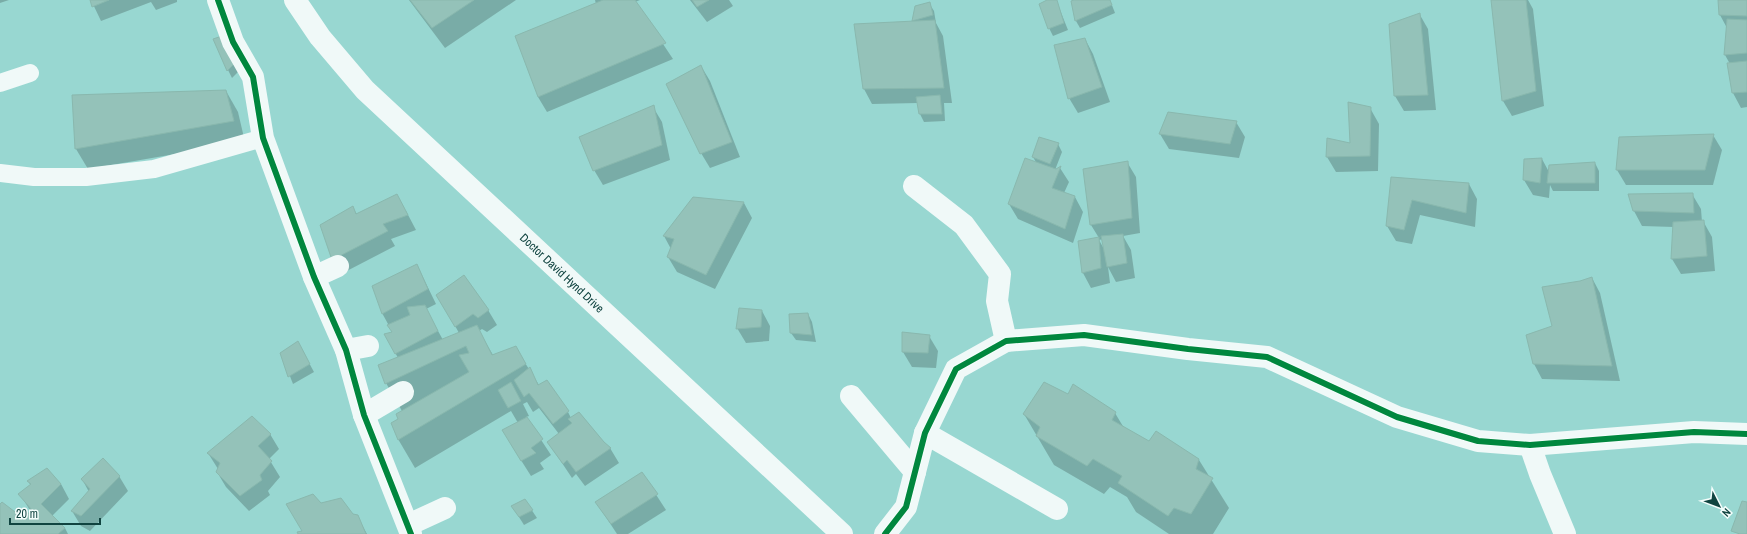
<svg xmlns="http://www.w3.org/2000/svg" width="1747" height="534" font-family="'Archivo Narrow',sans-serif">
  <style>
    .shadow { fill: #0003; fill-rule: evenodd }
    .building { fill: #94c2b9; stroke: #89b8ae }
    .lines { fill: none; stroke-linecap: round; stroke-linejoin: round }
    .lane { stroke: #f0f9f8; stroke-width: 18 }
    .street { stroke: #f0f9f8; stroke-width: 22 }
    .secondary { stroke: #f0f9f8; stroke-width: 22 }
    .cycleway-casing { stroke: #f4fefc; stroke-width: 8 }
    .cycleway { stroke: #00873e; stroke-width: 6 }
    .labels { text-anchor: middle; stroke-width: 3.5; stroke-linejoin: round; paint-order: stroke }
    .street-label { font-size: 12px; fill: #104440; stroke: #f4fefc }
  </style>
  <rect width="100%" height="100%" fill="#98d7d1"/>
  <g class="shadow">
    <polygon points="0,0 9,0 0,3"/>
    <polygon points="91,0 177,0 177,2 156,10 151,2 101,21"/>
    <polygon points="409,0 516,0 445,48"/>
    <polygon points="595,0 640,0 635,2 673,59 547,112 538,97 596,4"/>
    <polygon points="690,0 729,0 733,6 707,22"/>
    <polygon points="1049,0 1056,0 1068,30 1053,36 1049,28"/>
    <polygon points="1077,0 1110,0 1115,13 1080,28 1076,21"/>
    <polygon points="1492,0 1528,0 1533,9 1544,106 1512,116 1503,101"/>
    <polygon points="1719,0 1747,0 1747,107 1741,108 1733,93 1730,64 1725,55 1727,28 1720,15"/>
    <polygon points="929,3 934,11 936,23 943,36 952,103 944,103 945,121 924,122 920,114 918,103 872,104 864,89 914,22 913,21"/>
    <polygon points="1420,15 1428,29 1436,110 1404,111 1395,96"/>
    <polygon points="214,39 239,71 232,78 228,70"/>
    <polygon points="1085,39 1093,54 1110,102 1078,113 1069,98"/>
    <polygon points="701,66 710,81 740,157 710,168 701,153"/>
    <polygon points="226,91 238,112 245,142 88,169 76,149"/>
    <polygon points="653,107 662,122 670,160 603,185 594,170"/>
    <polygon points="1370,108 1379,124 1378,171 1336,172 1327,157 1327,139 1351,144"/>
    <polygon points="1236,122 1245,137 1239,158 1169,149 1160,134"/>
    <polygon points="1713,135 1722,150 1713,185 1626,185 1617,170"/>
    <polygon points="1058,144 1062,152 1055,170 1060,168 1069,182 1064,193 1075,197 1083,212 1073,243 1018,219 1009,204 1037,164 1033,157"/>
    <polygon points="1542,159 1549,172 1595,163 1599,171 1599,191 1553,191 1550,185 1549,198 1533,195 1524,180 1525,160"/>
    <path d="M1127 162 1136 177 1140 233 1123 236 1131 250 1135 278 1116 282 1108 267 1110 283 1091 288 1083 273 1099 238 1091 225ZM1103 239 1104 249 1099 240Z"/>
    <polygon points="1392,178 1469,184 1477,199 1475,227 1420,215 1412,244 1396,241 1387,226"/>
    <polygon points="1692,194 1701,209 1702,222 1703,221 1712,237 1715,271 1681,274 1672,259 1674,227 1642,226 1634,211"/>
    <polygon points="694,198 744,203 752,218 715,289 677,272 668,257 671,249 664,236"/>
    <polygon points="352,207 357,214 406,211 416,230 391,239 395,246 341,274 333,259"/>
    <polygon points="417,265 436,304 426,309 443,340 459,333 438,295 488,310 497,325 487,332 482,329 479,331 493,355 515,347 539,385 568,412 571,418 610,448 619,463 585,486 576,474 572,478 548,442 559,434 539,408 533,412 527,402 523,404 529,416 526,417 551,455 540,463 544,469 531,476 512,446 518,423 511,411 415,468 398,439 400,419 402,411 386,383 398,358 386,335 393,333 382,313"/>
    <polygon points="1592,278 1600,293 1620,381 1542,379 1534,364 1553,327"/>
    <polygon points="762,311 770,326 769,341 746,343 737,328"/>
    <polygon points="808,314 812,322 816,342 796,340 791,333"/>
    <polygon points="903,333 929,336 938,351 936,368 912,367 903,352"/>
    <polygon points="302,350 314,372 293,384 281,353"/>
    <polygon points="1069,396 1115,413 1124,428 1149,442 1199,460 1229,508 1213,534 1169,534 1136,512 1127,497 1110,487 1104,494 1054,465 1024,414"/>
    <polygon points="270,434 279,449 269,459 280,477 268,491 270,495 249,511 226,487 217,472 218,469 208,453"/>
    <polygon points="642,473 666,510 628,534 617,534 596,502"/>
    <polygon points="119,476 128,491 90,531 81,526 72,511 89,492 82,479"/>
    <polygon points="28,481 61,484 69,499 52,516 65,528 68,534 0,534 0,506 23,520 31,512 20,494 31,486"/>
    <polygon points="525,500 537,518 524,525 512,506"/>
    <polygon points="321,504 357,516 367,534 299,534 304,532"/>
  </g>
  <g class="building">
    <polygon points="90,0 109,0 92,7"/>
    <polygon points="410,0 474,0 432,28"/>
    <polygon points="603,0 635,0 666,43 538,97 515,36"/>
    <polygon points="692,0 709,0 697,7"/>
    <polygon points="1047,0 1057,0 1064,23 1048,29 1039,4"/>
    <polygon points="1074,0 1110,0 1112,5 1075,21 1071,1"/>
    <polygon points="1491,0 1526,0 1536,91 1502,101"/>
    <polygon points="1718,0 1747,0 1747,16 1719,15"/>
    <polygon points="930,2 933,15 912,21 915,6"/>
    <polygon points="1420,13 1428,95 1394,96 1389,24"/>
    <polygon points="1727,19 1747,20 1747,53 1724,55"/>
    <polygon points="935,20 944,88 863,89 854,24"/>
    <polygon points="222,36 236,62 227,71 213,39"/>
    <polygon points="1085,38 1102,87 1068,99 1054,45"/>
    <polygon points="1747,61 1747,92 1732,93 1727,63"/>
    <polygon points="701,65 732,142 700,154 666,84"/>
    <polygon points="226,90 234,121 75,149 72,95"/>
    <polygon points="940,95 942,114 919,114 916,97"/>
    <polygon points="1348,102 1371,107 1370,156 1326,157 1327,138 1350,143"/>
    <polygon points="654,105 662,145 593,171 579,137"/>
    <polygon points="1168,112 1237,121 1230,144 1159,134"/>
    <polygon points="1714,134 1705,170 1616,170 1619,137"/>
    <polygon points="1039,137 1059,143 1050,164 1032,157"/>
    <polygon points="1025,158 1056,169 1061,166 1052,188 1075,196 1065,229 1008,204"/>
    <polygon points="1542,158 1540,183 1523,180 1524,159"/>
    <polygon points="1128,161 1132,218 1090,225 1083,169"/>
    <polygon points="1595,162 1595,183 1547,183 1549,165"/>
    <polygon points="1391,177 1469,183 1466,213 1412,200 1404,230 1386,226"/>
    <polygon points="1693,193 1694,213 1633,211 1628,194"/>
    <polygon points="397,194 408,215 383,224 388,231 332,260 320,225 353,206 356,214"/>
    <polygon points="693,197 744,202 706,275 667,257 674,239 663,236"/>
    <polygon points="1704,220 1707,256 1671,259 1673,222"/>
    <polygon points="1123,234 1127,263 1107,267 1101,236"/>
    <polygon points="1099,237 1101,268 1082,273 1078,241"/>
    <polygon points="417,264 428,289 382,314 372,286"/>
    <polygon points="464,275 489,310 478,318 473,314 455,327 436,295"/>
    <polygon points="1592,277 1612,366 1533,364 1526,335 1552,326 1542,287 1580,281"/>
    <polygon points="425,305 438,331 395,354 384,334 392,332 387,325 410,315 407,307"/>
    <polygon points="739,308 762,310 761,327 736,329"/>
    <polygon points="808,313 812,335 790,333 789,314"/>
    <polygon points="477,325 492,355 516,346 526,364 398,440 391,423 398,419 396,414 469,372 459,355 469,353 466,346 385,384 378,365"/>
    <polygon points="902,332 930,335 928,353 902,352"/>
    <polygon points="298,341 310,364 288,377 280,353"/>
    <polygon points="530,367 538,385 547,380 569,411 553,424 529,393 524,397 514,380"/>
    <polygon points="511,382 521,401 508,408 498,390"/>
    <polygon points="1044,382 1068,394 1073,384 1116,412 1112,420 1149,441 1156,431 1199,459 1196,469 1213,478 1191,514 1174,508 1168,516 1118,483 1122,476 1093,459 1087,466 1036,436 1040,427 1023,414"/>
    <polygon points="579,412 604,442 611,448 576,472 567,460 563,464 547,442 572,423 568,419"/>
    <polygon points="252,416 271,434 258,446 272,461 260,475 262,480 240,496 216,472 220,463 207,453"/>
    <polygon points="527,417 543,439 531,448 536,453 521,461 502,430"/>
    <polygon points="103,458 120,476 81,516 71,511 90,489 81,479"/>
    <polygon points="47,468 61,484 41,504 65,528 58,534 0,534 0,504 2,502 23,518 32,510 18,494 31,484 27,481"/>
    <polygon points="642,472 658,494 611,524 595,502"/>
    <polygon points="313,494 321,503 341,498 353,514 358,515 366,534 298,534 297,532 302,531 286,504"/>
    <polygon points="525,499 533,510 519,517 511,506"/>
    <polygon points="1742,501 1747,502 1747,534 1740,534 1731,531"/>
  </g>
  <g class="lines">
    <g class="lane">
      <polyline points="0,83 30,73"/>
      <polyline points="0,173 34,177 86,177 154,169 263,138"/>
    </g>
    <g class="street">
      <polyline points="218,0 233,42 253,77 263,138 314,277 346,350 364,415 411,534"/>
      <polyline points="914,186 964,225 1000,274 997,301 1006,341"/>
      <polyline points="314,277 338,266"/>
      <polyline points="346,350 368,346"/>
      <polyline points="851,396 915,472"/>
      <polyline points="364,415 403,392"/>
      <polyline points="925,433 1057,509"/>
      <polyline points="1530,445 1540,474 1565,534"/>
      <polyline points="408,525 445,508"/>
      <polyline points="885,534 906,507 925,433 956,369 1006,341 1084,335 1188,349 1267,357 1397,417 1478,441 1530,445 1694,432 1747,434"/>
    </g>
    <path class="secondary" id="s1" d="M295 0 320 37 365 90 842 534"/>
    <g class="cycleway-casing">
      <g id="cycleway">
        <polyline points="218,0 233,42 253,77 263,138 314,277 346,350 364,415 411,534"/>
        <polyline points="885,534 906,507 925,433 956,369 1006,341 1084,335 1188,349 1267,357 1397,417 1478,441 1530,445 1694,432 1747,434"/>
      </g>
    </g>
    <use href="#cycleway" class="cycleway"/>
  </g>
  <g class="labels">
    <g class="street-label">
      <text dy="4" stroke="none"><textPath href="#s1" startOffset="383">Doctor David Hynd Drive</textPath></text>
    </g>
  </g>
  <g transform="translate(1719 506) rotate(132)" stroke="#f4fefc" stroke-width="3" paint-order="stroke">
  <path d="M0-3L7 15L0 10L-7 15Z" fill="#104440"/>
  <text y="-6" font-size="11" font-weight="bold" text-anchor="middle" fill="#104440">N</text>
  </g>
  <path d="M10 518v6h90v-6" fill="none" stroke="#104440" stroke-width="2"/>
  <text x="16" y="518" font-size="12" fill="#104440" stroke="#f4fefc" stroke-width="3" paint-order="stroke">20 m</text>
</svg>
